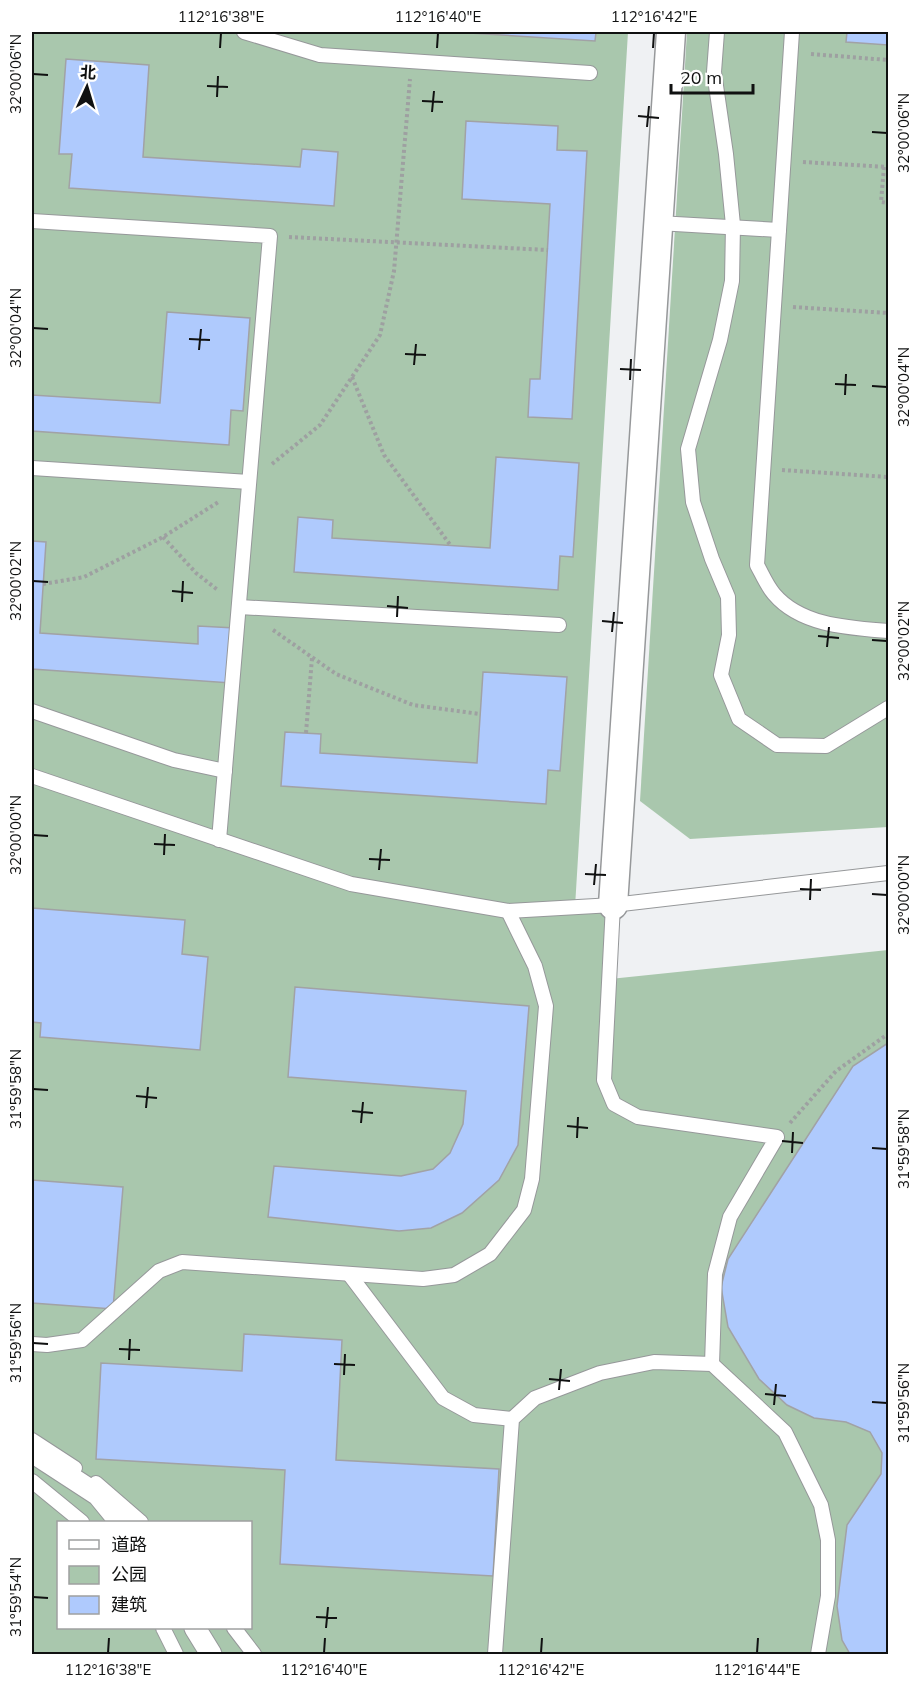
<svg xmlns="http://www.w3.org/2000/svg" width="920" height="1686" font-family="Mulish,'Noto Sans SC',sans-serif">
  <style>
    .green { fill: #a9c7ad; fill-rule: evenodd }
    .building { fill: #afcafd; stroke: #a1a2a5; stroke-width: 1.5 }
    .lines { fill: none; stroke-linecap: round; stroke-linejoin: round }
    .service-casing { stroke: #96989a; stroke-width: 16 }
    .pedestrian-casing { stroke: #96989a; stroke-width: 23 }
    .minor-casing { stroke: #96989a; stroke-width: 31 }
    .path { stroke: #9ea0a1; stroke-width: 4; stroke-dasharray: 3 3; stroke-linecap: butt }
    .service { stroke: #fff; stroke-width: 14 }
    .pedestrian { stroke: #fff; stroke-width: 21 }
    .minor { stroke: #fff; stroke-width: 28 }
    .ticks { fill: none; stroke: #101111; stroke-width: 2 }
    .neatline { fill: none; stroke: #101111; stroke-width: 2 }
    .ticks-label { font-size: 15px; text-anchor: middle; fill: #101111 }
  </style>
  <rect width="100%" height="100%" fill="#eff1f3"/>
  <g class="green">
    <path d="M32 32H628L575 907 613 905 610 979 888 950V1654H32ZM58 1522H250V1628H58Z"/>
    <polygon points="687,32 888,32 888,827 690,839 640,801"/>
  </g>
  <g class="building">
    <polygon points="453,32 596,32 595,41"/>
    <polygon points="847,32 888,32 888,45 846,42"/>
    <polygon points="66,59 149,65 143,157 300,167 302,149 338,152 334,206 69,188 72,154 59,154"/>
    <polygon points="466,121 558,126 557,150 587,151 572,419 528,417 530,379 540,379 550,204 462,199"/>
    <polygon points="167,312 250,318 243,411 231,410 229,445 32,431 32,395 160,403"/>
    <polygon points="496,457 579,463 573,557 560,556 558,590 294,572 298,517 333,520 332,538 490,548"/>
    <polygon points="32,541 46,542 40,633 198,644 198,626 235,628 231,683 32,669"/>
    <polygon points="483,672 567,677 560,771 548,770 546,804 281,786 285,732 321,734 320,753 477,763"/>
    <polygon points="32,908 185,920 182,954 208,957 200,1050 40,1037 41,1023 32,1022"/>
    <polygon points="295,987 529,1006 518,1145 499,1180 462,1213 431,1228 399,1231 268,1217 274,1166 401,1176 433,1169 450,1153 463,1124 466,1091 288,1077"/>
    <polygon points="888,1043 888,1654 850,1654 842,1640 837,1606 847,1525 881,1474 882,1453 870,1432 846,1422 814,1418 787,1405 759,1379 728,1327 721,1287 728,1259 853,1066"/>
    <polygon points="32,1180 123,1187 113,1309 32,1303"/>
    <polygon points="244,1334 342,1340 336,1460 499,1469 493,1576 280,1564 285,1470 96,1459 101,1363 242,1371"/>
  </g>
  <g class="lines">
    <g class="service-casing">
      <g id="service">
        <polyline points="244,32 320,55 590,73"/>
        <polyline points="717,32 714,72 726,154 733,225 732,281 720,340 688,449 693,502 712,559 728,597 729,635 721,675 739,719 777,745 826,746 888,708"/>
        <path d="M792 32 757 565C762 574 767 586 774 594 801 626 850 628 888 631"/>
        <polyline points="32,221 270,236 219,840"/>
        <polyline points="658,223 779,230"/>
        <polyline points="32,468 249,482"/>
        <polyline points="239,607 559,625"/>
        <polyline points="32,711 174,760 225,771"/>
        <polyline points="32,776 351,884 508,911 613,905 888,873"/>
        <polyline points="613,905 604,1080 614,1104 638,1117 777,1137 730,1217 715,1274 712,1364"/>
        <polyline points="349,1274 443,1398 474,1415 512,1419"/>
        <polyline points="32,1344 47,1345 82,1340 159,1271 182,1262 423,1279 454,1275 490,1254 524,1210 532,1179 546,1006 535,966 508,911"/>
        <polyline points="32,1440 75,1468"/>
        <polyline points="32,1481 82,1522"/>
        <polyline points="96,1483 141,1522"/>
        <polyline points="163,1628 176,1654"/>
        <polyline points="234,1628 254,1654"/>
        <polyline points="495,1654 512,1419 535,1398 600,1373 654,1362 712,1364 785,1432 821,1505 828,1540 828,1596 818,1654"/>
      </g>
    </g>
    <g class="pedestrian-casing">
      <g id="pedestrian">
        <polyline points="32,1452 98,1495 120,1522"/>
        <polyline points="195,1628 211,1654"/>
      </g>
    </g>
    <g class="minor-casing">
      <polyline id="minor" points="613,905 671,32"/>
    </g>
    <g class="path">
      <polyline points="811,54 888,60"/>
      <polyline points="803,162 888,167"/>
      <polyline points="884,167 881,202 888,203"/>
      <polyline points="289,237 548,250"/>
      <polyline points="793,307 888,313"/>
      <polyline points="352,377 384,455 451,546"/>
      <polyline points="272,464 320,425 380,335 394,271 410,79"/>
      <polyline points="782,470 888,477"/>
      <polyline points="163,537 196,573 219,591"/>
      <polyline points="43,584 84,577 163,537 220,501"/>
      <polyline points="273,630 336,674 413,705 480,714"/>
      <polyline points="306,733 312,658"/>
      <polyline points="790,1123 836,1071 888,1034"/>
    </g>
    <use href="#service" class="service"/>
    <use href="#pedestrian" class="pedestrian"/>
    <use href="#minor" class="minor"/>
  </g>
  <path class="ticks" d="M220 48 221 33M437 48 438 33M653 48 654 33M33 74 48 75M207 86 228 87M217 97 218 76M422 101 443 102M432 112 434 91M638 116 659 118M647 127 649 106M872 132 887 133M33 328 48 329M189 339 210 340M199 350 201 329M405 354 426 355M414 365 416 344M620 369 641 370M630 380 631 359M835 384 856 385M872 386 887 387M845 395 846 374M33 581 48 582M172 591 193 593M182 602 183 581M387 606 408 608M397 617 398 596M602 621 623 623M612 632 614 612M818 636 839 638M872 640 887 641M827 647 829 627M33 835 48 836M154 844 175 845M164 855 165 834M369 859 390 860M379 870 381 849M585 874 606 875M594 885 596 864M800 889 821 890M872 894 887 895M810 900 811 879M33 1089 48 1090M136 1096 157 1098M146 1108 148 1087M352 1111 373 1113M361 1123 363 1102M567 1126 588 1128M577 1138 578 1117M782 1141 803 1143M872 1148 887 1149M792 1153 793 1132M33 1343 48 1344M119 1349 140 1350M129 1360 130 1339M334 1364 355 1365M344 1375 345 1354M549 1379 570 1381M559 1390 561 1369M765 1394 786 1396M872 1402 887 1403M774 1405 776 1384M33 1597 48 1598M316 1617 337 1618M326 1628 328 1607M108 1653 109 1638M324 1653 325 1638M541 1653 542 1638M757 1653 758 1638"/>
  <rect width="920" height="1686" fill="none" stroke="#ffffff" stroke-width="66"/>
  <rect x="57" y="1521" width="195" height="108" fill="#ffffff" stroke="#9fa0a0" stroke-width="1.5"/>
  <rect x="69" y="1540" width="30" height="9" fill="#ffffff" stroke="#9fa0a0" stroke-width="1.5"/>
  <text x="111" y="1551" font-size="18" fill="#101111">道路</text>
  <rect x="69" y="1566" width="30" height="18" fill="#a9c7ad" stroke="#9fa0a0" stroke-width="1.5"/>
  <text x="111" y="1581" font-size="18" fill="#101111">公园</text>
  <rect x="69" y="1596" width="30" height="18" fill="#afcafd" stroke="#9fa0a0" stroke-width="1.5"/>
  <text x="111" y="1611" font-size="18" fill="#101111">建筑</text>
  <g transform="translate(87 87) rotate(4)" stroke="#ffffff" stroke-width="4.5" paint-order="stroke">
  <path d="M0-4.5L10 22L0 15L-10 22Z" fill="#101111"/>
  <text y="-9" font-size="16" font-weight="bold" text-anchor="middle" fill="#101111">北</text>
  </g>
  <path d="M671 84v9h82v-9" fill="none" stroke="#101111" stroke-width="3"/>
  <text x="680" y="84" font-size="18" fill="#101111" stroke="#ffffff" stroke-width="4.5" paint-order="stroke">20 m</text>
  <rect x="33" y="33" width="854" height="1620" class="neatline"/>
  <g class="ticks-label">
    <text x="221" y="22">112°16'38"E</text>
    <text x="438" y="22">112°16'40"E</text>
    <text x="654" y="22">112°16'42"E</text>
    <text transform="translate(16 74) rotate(-90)" y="5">32°00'06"N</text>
    <text transform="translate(904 133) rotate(-90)" y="5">32°00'06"N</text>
    <text transform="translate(16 328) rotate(-90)" y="5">32°00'04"N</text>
    <text transform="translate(904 387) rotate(-90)" y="5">32°00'04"N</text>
    <text transform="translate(16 581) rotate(-90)" y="5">32°00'02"N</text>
    <text transform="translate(904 641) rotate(-90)" y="5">32°00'02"N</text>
    <text transform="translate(16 835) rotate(-90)" y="5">32°00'00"N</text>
    <text transform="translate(904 895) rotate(-90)" y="5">32°00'00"N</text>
    <text transform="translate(16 1089) rotate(-90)" y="5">31°59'58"N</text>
    <text transform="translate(904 1149) rotate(-90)" y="5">31°59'58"N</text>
    <text transform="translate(16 1343) rotate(-90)" y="5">31°59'56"N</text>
    <text transform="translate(904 1403) rotate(-90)" y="5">31°59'56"N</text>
    <text transform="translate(16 1597) rotate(-90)" y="5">31°59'54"N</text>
    <text x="108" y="1675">112°16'38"E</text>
    <text x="324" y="1675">112°16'40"E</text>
    <text x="541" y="1675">112°16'42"E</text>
    <text x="757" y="1675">112°16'44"E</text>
  </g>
</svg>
